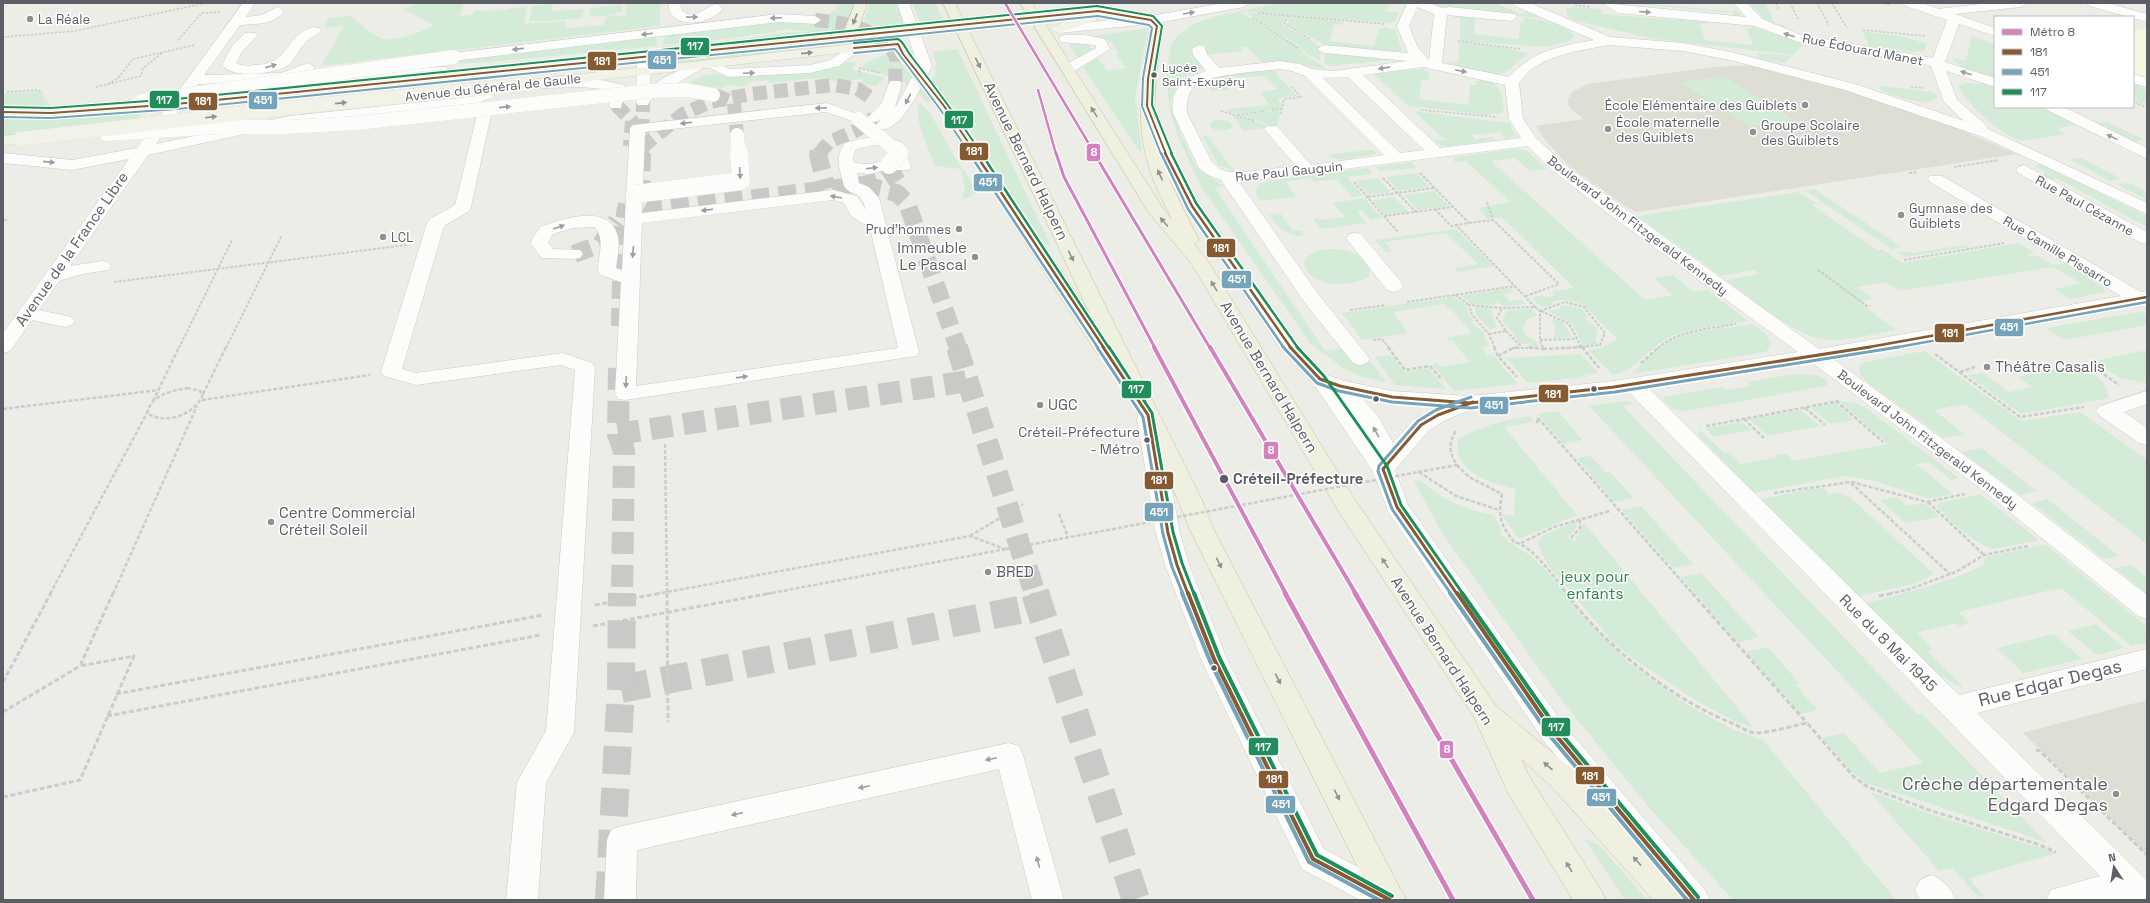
<svg xmlns="http://www.w3.org/2000/svg" width="2150" height="903" font-family="'Space Grotesk',sans-serif">
  <style>
    .commercial { fill: #f6f7e0 }
    .education { fill: #deded5 }
    .green { fill: #d4ebd7 }
    .lines { fill: none; stroke-linecap: round; stroke-linejoin: round }
    .minor-tunnel-far3 { stroke: #c9c9c7; stroke-width: 14; stroke-dasharray: 14 7; stroke-linecap: butt }
    .minor-tunnel-far2 { stroke: #c9c9c7; stroke-width: 18; stroke-dasharray: 18 9; stroke-linecap: butt }
    .minor-tunnel-far1 { stroke: #c9c9c7; stroke-width: 22; stroke-dasharray: 22 11; stroke-linecap: butt }
    .minor-tunnel { stroke: #c9c9c7; stroke-width: 28; stroke-dasharray: 28 14; stroke-linecap: butt }
    .minor-casing { stroke: #cbcbca; stroke-width: 1 }
    .major-casing { stroke: #d6d5b3; stroke-width: 1 }
    .highway-casing { stroke: #c5c393; stroke-width: 1 }
    .path-far3 { stroke: #c9cecc; stroke-width: 1.5; stroke-dasharray: 2.5 1.5; stroke-linecap: butt }
    .path-far2 { stroke: #c9cecc; stroke-width: 2; stroke-dasharray: 3 1.5; stroke-linecap: butt }
    .path-far1 { stroke: #c9cecc; stroke-width: 2.5; stroke-dasharray: 4 2; stroke-linecap: butt }
    .path { stroke: #c9cecc; stroke-width: 3; stroke-dasharray: 5 2.5; stroke-linecap: butt }
    .minor { fill: #fcfcfb; fill-rule: evenodd }
    .major { fill: #f2f3e8; fill-rule: evenodd }
    .highway { fill: #f0f0e1; fill-rule: evenodd }
    .minor-bridge-far1-casing { stroke: #cbcbca; stroke-width: 14; stroke-linecap: butt }
    .minor-bridge-casing { stroke: #cbcbca; stroke-width: 18; stroke-linecap: butt }
    .major-bridge-casing { stroke: #d6d5b3; stroke-width: 14; stroke-linecap: butt }
    .highway-bridge-casing { stroke: #c5c393; stroke-width: 14; stroke-linecap: butt }
    .path-bridge { stroke: #c9cecc; stroke-width: 2.5; stroke-dasharray: 4 2; stroke-linecap: butt }
    .minor-bridge-far1 { stroke: #fcfcfb; stroke-width: 14 }
    .minor-bridge { stroke: #fcfcfb; stroke-width: 18 }
    .major-bridge { stroke: #f2f3e8; stroke-width: 14 }
    .highway-bridge { stroke: #f0f0e1; stroke-width: 14 }
    .bus-1-far3-casing { stroke: #fff; stroke-width: 4 }
    .bus-1-far2-casing { stroke: #fff; stroke-width: 5 }
    .bus-1-far1-casing { stroke: #fff; stroke-width: 6 }
    .bus-1-casing { stroke: #fff; stroke-width: 7 }
    .bus-2-far3-casing { stroke: #fff; stroke-width: 4 }
    .bus-2-far2-casing { stroke: #fff; stroke-width: 5 }
    .bus-2-far1-casing { stroke: #fff; stroke-width: 6 }
    .bus-2-casing { stroke: #fff; stroke-width: 7 }
    .bus-3-far3-casing { stroke: #fff; stroke-width: 4 }
    .bus-3-far2-casing { stroke: #fff; stroke-width: 5 }
    .bus-3-far1-casing { stroke: #fff; stroke-width: 6 }
    .bus-3-casing { stroke: #fff; stroke-width: 7 }
    .bus-1-far3 { stroke: #845b32; stroke-width: 2 }
    .bus-1-far2 { stroke: #845b32; stroke-width: 2.5 }
    .bus-1-far1 { stroke: #845b32; stroke-width: 3 }
    .bus-1 { stroke: #845b32; stroke-width: 4 }
    .bus-2-far3 { stroke: #75a3b9; stroke-width: 2 }
    .bus-2-far2 { stroke: #75a3b9; stroke-width: 2.5 }
    .bus-2-far1 { stroke: #75a3b9; stroke-width: 3 }
    .bus-2 { stroke: #75a3b9; stroke-width: 4 }
    .bus-3-far3 { stroke: #1f8e5a; stroke-width: 2 }
    .bus-3-far2 { stroke: #1f8e5a; stroke-width: 2.5 }
    .bus-3-far1 { stroke: #1f8e5a; stroke-width: 3 }
    .bus-3 { stroke: #1f8e5a; stroke-width: 4 }
    .metro-1-far3-casing { stroke: #fff; stroke-width: 4.5 }
    .metro-1-far2-casing { stroke: #fff; stroke-width: 5.5 }
    .metro-1-far1-casing { stroke: #fff; stroke-width: 7 }
    .metro-1-casing { stroke: #fff; stroke-width: 8 }
    .metro-1-far3 { stroke: #d282be; stroke-width: 2.5 }
    .metro-1-far2 { stroke: #d282be; stroke-width: 3 }
    .metro-1-far1 { stroke: #d282be; stroke-width: 4 }
    .metro-1 { stroke: #d282be; stroke-width: 5 }
    .oneway { fill: #9c9da2 }
    .oneway2 { fill: #909191 }
    .oneway3 { fill: #909294 }
    .poi-dot { fill: #8f9093; stroke: #fff; stroke-width: 1.5 }
    .bus-dot { fill: #5c5e66; stroke: #fff; stroke-width: 1.5 }
    .labels { text-anchor: middle; stroke-width: 3; stroke-linejoin: round; paint-order: stroke }
    .far-bus-label { font-size: 12px; fill: #5c5e66; stroke: #fff; text-anchor: start }
    .far-poi-label { font-size: 13px; fill: #5c5e66; stroke: #fff; text-anchor: start }
    .far-street-label { font-size: 13px; fill: #5c5e66; stroke: #fff }
    .bus-label { font-size: 14px; fill: #5c5e66; stroke: #fff; text-anchor: end }
    .street-label { font-size: 15px; fill: #5c5e66; stroke: #fff }
    .poi-label { font-size: 15px; fill: #5c5e66; stroke: #fff; text-anchor: start }
    .stop-label { font-size: 15px; font-weight: bold; fill: #5c5e66; stroke: #fff; text-anchor: start }
    .park-label { font-size: 15px; fill: #2f8248; stroke: #fff }
    .near-street-label { font-size: 18px; fill: #5c5e66; stroke: #fff }
    .near-poi-label { font-size: 18px; fill: #5c5e66; stroke: #fff; text-anchor: end }
    .line-badge { stroke: #fff; stroke-width: 1.5 }
    .badge-label { font-size: 11px; text-anchor: middle; font-weight: bold; fill: #fff }
  </style>
  <rect width="100%" height="100%" fill="#edede7"/>
  <polygon class="commercial" points="2147,29 2147,79 2133,74 2133,31"/>
  <g class="education">
    <polygon points="1754,65 1842,89 1947,124 2017,154 1637,212 1628,208 1569,166 1544,139 1536,126 1584,119 1571,109 1567,101 1572,92 1588,84 1713,67"/>
    <polygon points="2147,700 2147,854 2023,733"/>
  </g>
  <g class="green">
    <path d="M419 3H464L460 16 472 15 474 11 507 10 508 9 527 7 524 24 565 21V28L604 25 606 17 626 15 627 3H660V26L321 66 344 26 324 27 329 18 350 16C360 23 370 33 381 38 392 43 424 32 433 25L404 9Z"/>
    <polygon points="843,3 854,3 851,14 842,28 836,30 813,32 788,29 741,37 663,45 665,34 770,20 813,22 830,14"/>
    <polygon points="869,3 895,3 904,24 878,26 864,22"/>
    <polygon points="912,3 935,3 943,20 920,22"/>
    <polygon points="1282,3 1394,3 1384,11 1398,12 1396,21 1388,23 1237,11"/>
    <polygon points="1430,3 1496,3 1520,14 1526,12 1541,18 1450,10"/>
    <polygon points="1616,3 1640,3 1735,12 1733,8 1742,15 1735,16 1734,13 1625,3 1625,6"/>
    <path d="M1750 3H1765L1775 24 1783 25 1785 28C1771 29 1758 13 1750 3Z"/>
    <polygon points="553,4 552,11 584,9 582,18 535,22 535,20 529,21 532,6"/>
    <polygon points="621,5 622,12 615,12 616,15 589,17 591,8"/>
    <polygon points="1573,7 1601,9 1602,14 1677,20 1677,17 1708,20 1709,24 1700,24 1705,40 1753,45 1746,28 1751,28 1750,25 1774,34 1805,43 1793,55 1647,38 1645,35 1644,37 1573,20 1567,16 1566,8"/>
    <polygon points="1240,12 1295,45 1303,53 1328,70 1283,61 1263,62 1246,47 1239,47 1243,51 1205,55 1205,48 1195,47 1195,54 1206,67 1180,79 1170,103 1182,137 1197,168 1224,186 1215,188 1325,351 1343,348 1354,364 1369,360 1387,383 1359,376 1343,368 1310,343 1200,185 1177,134 1170,111 1167,85 1167,71 1171,45 1177,36 1195,23 1224,14"/>
    <polygon points="1246,13 1287,16 1282,24 1321,47 1320,61 1304,52 1298,45"/>
    <path d="M1461 15 1475 17 1474 34 1519 39 1520 22 1523 23 1524 18C1541 20 1563 22 1574 36L1568 42 1545 47 1460 41V18L1452 17Z"/>
    <polygon points="1291,16 1344,22 1341,25 1334,24 1329,41 1374,46 1379,29 1383,29 1384,27 1395,30 1402,50 1396,53 1325,47 1320,42 1287,24"/>
    <polygon points="1148,28 1135,98 1142,151 1139,151 1082,66 1097,56 1107,71 1126,68 1116,54 1119,54 1110,41 1087,37"/>
    <polygon points="1862,31 1905,37 1927,44 1924,51 1913,52 1869,46"/>
    <polygon points="788,32 833,33 725,45 725,44 662,49 662,47 742,39"/>
    <polygon points="657,35 657,46 491,62 432,65 435,63"/>
    <path d="M1972 36 1995 45V77C1984 76 1957 68 1952 58L1966 61Z"/>
    <polygon points="850,40 855,42 673,65 677,60"/>
    <polygon points="1087,42 1093,51 1078,58 1069,45"/>
    <path d="M1459 42 1501 47 1529 54C1519 59 1512 69 1504 73 1492 78 1461 67 1449 63L1448 61 1458 62Z"/>
    <polygon points="957,49 1050,244 1045,245 959,114 932,79 935,76 936,62 933,52"/>
    <polygon points="1325,51 1402,59 1329,66 1324,63"/>
    <polygon points="1757,53 1792,56 1784,63 1759,58"/>
    <polygon points="890,54 899,60 934,103 928,102 900,79 861,68 868,61"/>
    <path d="M846 62 856 63 853 68 854 70 885 78 876 86 863 84 861 79 835 81 817 78 769 83 768 80 747 82 748 85 737 87 736 85 723 86V88L685 85C693 80 704 74 713 74 719 74 725 77 731 77 762 76 820 75 846 62Z"/>
    <path d="M1412 69H1423L1429 72V80H1421L1419 99 1469 105 1470 85H1476V81C1499 79 1501 89 1504 108L1501 113 1486 115 1408 106 1373 73Z"/>
    <polygon points="1273,70 1297,96 1277,98 1282,104 1281,109 1235,114 1228,112 1227,109 1270,105 1260,92 1278,89 1265,76 1221,78 1229,90 1212,91 1204,81 1216,76"/>
    <polygon points="1724,76 1795,120 1749,126 1680,82"/>
    <path d="M1963 83 1985 84 1995 87V107H2041L2076 125 2057 128 2066 134C2057 135 2026 142 2019 140 1996 132 1971 107 1958 87Z"/>
    <polygon points="2133,83 2138,84 2147,91 2147,101 2141,104 2133,95"/>
    <path d="M1881 86 1931 92 1938 96C1928 110 1894 95 1881 91L1879 88Z"/>
    <polygon points="38,91 52,106 3,104 3,94"/>
    <path d="M919 102C935 115 944 141 956 159 963 170 972 180 977 193L961 200 965 189 961 169 935 166C929 149 913 119 919 102Z"/>
    <polygon points="1281,110 1277,127 1240,116"/>
    <polygon points="144,111 137,121 3,136 3,119 32,120"/>
    <polygon points="1414,111 1508,123 1511,125 1515,136 1506,139 1500,132 1472,135 1475,139 1492,137 1496,140 1451,146 1443,146 1434,141 1445,140"/>
    <polygon points="1231,114 1272,127 1244,131"/>
    <path d="M1214 120 1229 121 1233 127C1226 132 1214 132 1209 125Z"/>
    <polygon points="2107,122 2145,140 2134,142 2097,123"/>
    <polygon points="1206,134 1235,172 1218,165 1203,137"/>
    <path d="M1516 149 1527 151 1547 169 1530 171 1515 158 1491 161 1645 300 1673 295 1654 278 1673 275 1693 292 1708 290 1748 321C1722 326 1693 326 1669 338 1648 347 1635 372 1613 375L1588 350 1602 348 1618 338C1592 321 1590 294 1552 302L1553 306C1544 308 1538 306 1532 298L1543 295 1546 297 1555 296 1552 291 1574 288 1502 217 1488 219 1478 208 1510 202 1466 161 1454 162 1455 157Z"/>
    <polygon points="1368,150 1375,150 1376,154 1340,160 1326,155"/>
    <polygon points="2081,158 2120,178 2110,181 2069,159"/>
    <polygon points="1412,162 1417,168 1380,171 1376,167"/>
    <polygon points="2041,164 2147,216 2147,227 2058,179 2045,180 2043,174 2046,172 2034,166"/>
    <polygon points="1368,168 1373,174 1347,177 1363,196 1352,197 1337,179 1313,182 1310,178 1286,182 1296,197 1259,201 1255,190 1260,184 1269,181"/>
    <polygon points="1416,173 1430,187 1399,191 1386,177"/>
    <polygon points="1377,178 1391,192 1368,195 1356,181"/>
    <polygon points="2129,183 2147,192 2147,200 2117,184"/>
    <polygon points="1815,189 1819,192 1902,247 1892,249 1806,191"/>
    <polygon points="1434,191 1449,206 1418,210 1404,195"/>
    <path d="M1798 192 1817 204 1812 205 1877 250 1882 249 1902 263 2019 243 2035 253 2027 255 2030 257 2039 256 2053 265 2065 263 2103 287 2105 292 2070 299 2054 289 2081 283 2053 267 1899 291 1886 282 1857 287 1873 299 1859 302 1896 330C1875 333 1853 340 1832 340 1796 340 1755 300 1726 280L1759 274 1754 270 1721 276 1637 216Z"/>
    <polygon points="1394,197 1409,212 1386,215 1372,200"/>
    <polygon points="1364,198 1382,218 1371,220 1362,211 1357,212 1366,223 1321,229 1313,219 1318,218 1319,220 1345,217 1333,203"/>
    <path d="M1280 213 1293 231 1301 230 1304 235C1287 238 1278 227 1269 215Z"/>
    <polygon points="1456,229 1494,266 1458,272 1454,268 1478,264 1446,233 1385,242 1392,251 1386,252 1375,240"/>
    <polygon points="1964,245 1971,247 1905,257 1897,252 1908,251 1912,253"/>
    <path d="M1337 249C1353 251 1362 255 1371 267L1368 277C1351 288 1307 288 1304 262 1310 249 1324 249 1337 249Z"/>
    <polygon points="1510,288 1514,292 1503,294 1510,301 1522,300 1526,304 1503,306 1497,302 1495,305 1471,304 1460,296"/>
    <polygon points="1453,297 1466,305 1469,316 1474,321 1471,322 1484,333 1489,347 1483,347 1486,355 1493,355 1518,384 1454,391 1432,364 1437,363 1441,367 1470,362 1452,340 1449,341 1446,338 1472,333 1450,308 1447,308 1444,304 1393,312 1408,333 1362,340 1342,313"/>
    <polygon points="1560,305 1581,308 1588,317 1584,317 1598,329 1595,341 1598,344 1583,345 1573,325 1548,311 1560,309"/>
    <polygon points="1475,307 1491,308 1497,328 1489,329 1476,315"/>
    <polygon points="1531,309 1537,315 1526,321 1526,325 1523,325 1524,334 1536,341 1539,347 1520,343 1502,320 1507,310"/>
    <polygon points="2139,312 2147,314 2147,325 2064,340 2046,328"/>
    <polygon points="1553,318 1563,323 1572,337 1553,338 1556,325 1552,324"/>
    <path d="M1752 324C1762 331 1777 339 1766 352L1631 374C1643 363 1655 349 1670 341 1694 329 1726 329 1752 324Z"/>
    <polygon points="2147,350 2147,383 2120,378 2094,361"/>
    <polygon points="1924,351 2021,421 2080,412 2147,460 2147,544 1965,404 1934,410 1964,434 1944,438 1869,384 1860,374 1859,366 1865,362"/>
    <polygon points="1581,354 1598,373 1584,374 1586,377 1528,383 1506,358"/>
    <polygon points="1389,355 1393,357 1405,372 1428,368 1446,389 1395,385 1375,357"/>
    <polygon points="2079,364 2103,381 2109,398 2021,414 1968,375 1983,373 2009,392 2032,387 2018,377"/>
    <path d="M1788 375C1799 375 1821 372 1828 382L1827 385 1820 387 1686 411C1676 411 1665 407 1663 397L1668 396 1722 387 1726 390 1751 386 1748 382Z"/>
    <polygon points="1625,401 1634,403 1623,406 1918,715 1922,714 2046,842 1866,783 1852,772 1822,738 1844,733 1880,773 1923,763 1589,406"/>
    <polygon points="1840,402 1852,402 1865,407 1959,478 1951,480 1929,462 1916,464 1953,494 1929,499 1875,481 1845,476 1754,493 1697,434 1700,430 1724,453 1729,452 1741,464 1778,457 1776,455 1786,454 1794,461 1888,444"/>
    <polygon points="1835,403 1854,420 1830,424 1811,408"/>
    <polygon points="1801,410 1820,426 1768,436 1749,419"/>
    <polygon points="1558,411 1582,440 1563,444 1538,414"/>
    <path d="M1531 416 1533 422 1504 427 1577 515 1519 539 1501 514 1514 516 1515 489C1490 484 1452 471 1458 439 1482 426 1504 420 1531 416Z"/>
    <polygon points="1740,420 1751,430 1714,437 1705,428 1737,423 1736,421"/>
    <polygon points="1981,448 2037,491 2021,495 1962,452"/>
    <polygon points="1591,456 1606,473 1610,472 1634,498 1614,502 1577,458"/>
    <path d="M1420 480C1442 500 1466 510 1494 515L1502 531 1499 532 1509 542 1534 558 1562 588 1581 615 1630 664 1688 705 1730 728 1763 740 1896 900H1733L1646 804 1560 698 1442 533 1414 481Z"/>
    <polygon points="1817,488 1825,489 1829,494 1838,493 1850,497 1934,574 1917,583 1859,596 1760,499"/>
    <path d="M1980 494 2039 540 1995 549C1979 548 1947 519 1937 506L1940 503Z"/>
    <polygon points="1897,497 1907,506 1924,503 1940,517 1905,523 1880,500"/>
    <polygon points="2047,499 2119,556 2104,559 2032,503"/>
    <polygon points="1641,506 1693,564 1673,568 1622,510"/>
    <polygon points="1578,520 1576,528 1567,538 1575,541 1584,523 1754,728 1734,721 1697,701 1638,662 1615,644 1547,564 1537,542 1544,535"/>
    <path d="M2045 544 2146 626 2147 643 2131 646 2061 588 2055 589 1958 612 1970 623 1959 626 1956 623 1917 633 1933 650 1928 652 1963 686 1961 687 1939 675 1866 603C1907 593 1946 583 1984 565V559L1987 557Z"/>
    <polygon points="2131,565 2147,578 2147,594 2115,568"/>
    <polygon points="1701,573 1759,637 1738,643 1681,577"/>
    <polygon points="2096,624 2124,648 2097,655 2068,631"/>
    <polygon points="2054,634 2082,659 2023,673 1997,648"/>
    <polygon points="1768,647 1800,684 1795,685 1818,710 1801,714 1746,652"/>
    <polygon points="1869,791 1931,814 2057,853 1969,878 1984,896 1978,897 1952,868 1939,871"/>
    <polygon points="1584,838 1599,845 1647,900 1625,900"/>
  </g>
  <g class="lines">
    <g class="minor-tunnel-far3">
      <path d="M815 20C849 23 874 27 896 55L895 84"/>
      <polyline points="715,95 734,103 737,135"/>
      <polyline points="616,105 632,121 630,146"/>
      <polyline points="642,147 683,114 710,102 751,94 834,85 858,89 871,98"/>
      <polyline points="642,154 643,102"/>
      <polyline points="819,154 829,142 857,130 874,118"/>
    </g>
    <g class="minor-tunnel-far2">
      <polyline points="642,153 641,201 656,210 863,185 881,181 903,167"/>
      <polyline points="819,153 818,155 827,189"/>
      <polyline points="863,185 897,193 907,203 958,348"/>
      <polyline points="574,254 601,244 617,221"/>
      <polyline points="620,326 622,229 627,204"/>
    </g>
    <g class="minor-tunnel-far1">
      <polyline points="957,347 1035,594"/>
      <polyline points="619,368 618,434 624,451 622,594"/>
      <polyline points="618,434 969,381"/>
    </g>
    <g class="minor-tunnel">
      <polyline points="1035,593 1136,900"/>
      <polyline points="621,689 1039,606"/>
      <polyline points="609,900 621,689 622,593"/>
    </g>
    <g class="minor-casing">
      <g id="minor">
        <path d="M243 3H255L246 17 262 15 278 7 284 11C275 25 255 24 240 25L204 75 281 73 308 63 315 67 313 70 283 81 198 84 156 144 290 116 459 98 487 91 492 92 494 95 492 98 482 101 491 115 471 207 469 211 444 226 402 369 416 373 563 353 592 363 595 367 574 732 546 783 538 900H506L517 782 546 731 575 370 561 365 416 385 384 376 381 372 427 223 430 219 455 205 477 115 469 104 290 124 148 155 70 266 102 261 108 262 111 266 108 270 82 274 59 281 39 310 72 317 75 321 72 325 65 327 32 320 10 351 3 353V333L129 159 72 170 3 163V153L72 160 137 148Z"/>
        <path d="M668 3H680L682 11C695 21 705 7 717 4L723 8C714 22 684 29 672 15 669 12 669 7 668 3Z"/>
        <path d="M897 3H909L932 66C923 83 901 135 878 129L875 126 881 120 874 122 869 121 867 118 881 104 890 81H900L902 84 895 107 897 105 918 66Z"/>
        <polygon points="1223,3 1250,3 1244,7 1151,24 1058,33 1051,29 1058,25 1151,16"/>
        <path d="M1407 3H1429L1442 8 1450 7 1516 14 1517 17 1511 21 1447 15 1442 63 1509 77C1532 51 1560 46 1594 40L1515 6 1513 3H1530L1610 37 1683 43 1731 52 1855 84 1964 121 1944 102 1931 66 1920 63 1798 42 1755 26 1618 13 1602 3 1746 17 1734 3H1747L1762 19 1801 35 1933 58 1947 20 1905 6 1903 3H1921L1939 9 1988 3H2027L2021 7 1955 14 1995 28V36L1959 24 1945 62 1995 78V87L1946 71 1957 100 1986 125 1988 129 2147 203V214L1983 137 1845 90 1730 60 1683 51 1608 45 1572 52 1547 60 1530 70 1519 83 1523 119 1536 138 1565 165 1819 349 2121 296 1930 182 1928 179 1930 176H1942L2141 292 2147 291V307L2135 305 1832 358 2001 482 2147 595V619L2138 616 1985 492 1811 362 1648 388 1959 695 2147 649V669L1977 713 2147 880V900H2046L2051 890 2100 876 1628 391 1473 409 1446 420 1429 430 1395 470 1408 505 1564 725 1705 890 1710 900H1674L1544 741 1389 513 1372 470 1313 383 1280 348 1184 206 1162 165 1140 106 1142 103H1152L1178 165 1200 206 1294 340 1327 375 1345 381 1392 391 1470 396 1614 381 1798 352 1614 218 1553 171 1527 146 1239 182 1319 295 1370 359 1367 363 1360 365 1353 363 1305 303 1221 180 1208 175 1199 168 1173 113C1170 89 1185 77 1206 71L1193 55 1192 49 1199 45 1204 46 1207 54 1219 68 1280 61 1300 64 1312 69 1334 71 1407 61 1324 53 1317 49 1324 45 1408 53 1397 26ZM1417 7 1434 14 1429 60 1418 48 1409 26ZM1423 67 1505 85 1509 119 1521 138 1440 148 1363 75ZM1280 69 1292 71 1305 76 1384 155 1311 165 1277 126H1267L1264 129 1296 166 1245 172H1229L1220 169 1212 162 1187 113C1186 105 1188 93 1194 86 1204 75 1263 71 1280 69ZM1348 77 1424 150 1400 153 1323 78ZM1361 397 1392 403 1439 407 1413 420 1393 443 1378 416Z"/>
        <polygon points="2087,3 2107,3 2147,14 2147,22 2089,6"/>
        <polygon points="778,14 815,16 821,20 815,24 778,22 453,61 446,57 453,53"/>
        <path d="M314 27 319 28 321 31C317 36 310 37 306 42 298 49 296 60 287 66 274 74 232 79 222 65L232 46 245 33H255L257 36 242 52 236 63C242 66 248 66 255 65 292 64 283 35 314 27Z"/>
        <polygon points="1066,35 1085,35 1105,39 1110,49 1073,72 1063,72 1061,69 1063,66 1096,48 1095,45 1061,42 1059,39 1061,36"/>
        <polygon points="855,44 860,45 862,48 839,66 810,73 728,77 706,66 650,100 648,105 638,105 636,102 637,57 639,54 644,53 651,57 650,87 665,77 699,62 705,65 712,61 730,69 810,65 830,60"/>
        <polygon points="445,67 452,71 450,74 357,79 350,75 357,71"/>
        <polygon points="2133,74 2147,78 2147,87 2133,83"/>
        <polygon points="582,78 601,80 624,85 626,88 621,108 611,108 609,105 611,90 582,87 544,88 539,87 537,84 539,81 544,80"/>
        <path d="M827 103 863 116 865 119 863 122 858 123 826 112 645 132 642 213 833 190 857 196 866 210C860 188 852 198 844 186 840 169 834 158 845 143 866 137 883 134 903 143L911 167 909 170H897L895 167 870 174 857 173 859 183 869 187 879 198 919 352 916 356 625 400 618 399 615 394 621 282 601 275 598 271C598 257 606 237 594 227L573 228 553 234 548 243 553 249 580 250 583 254 580 258 574 259 542 258 530 243 540 227C562 219 610 202 618 237 620 247 617 258 616 268L622 270 630 128 633 125ZM874 145 891 149 894 161 889 160 870 164 854 163 853 157 856 149ZM833 200 844 203 851 216 870 228 898 348 636 386 642 223Z"/>
        <polygon points="2045,107 2064,107 2147,148 2147,159 2047,110"/>
        <polygon points="2024,165 2147,232 2147,244 2141,243 2018,173 2016,170 2018,167"/>
        <polygon points="1355,233 1361,234 1401,282 1403,286 1401,290 1394,292 1387,290 1349,242 1346,238 1349,234"/>
        <polygon points="2147,391 2147,404 2124,412 2147,428 2147,445 2139,443 2100,416 2096,411 2100,406"/>
        <polygon points="1148,412 1156,414 1159,419 1180,533 1189,565 1227,659 1324,849 1401,890 1406,900 1360,900 1302,869 1201,659 1165,565 1156,533 1137,419 1140,414"/>
        <polygon points="1009,743 1019,746 1023,755 1064,900 1032,900 999,769 637,850 636,900 604,900 607,840 611,830 622,826"/>
        <path d="M1931 875C1944 880 1950 887 1956 900H1920L1915 890 1920 880Z"/>
      </g>
    </g>
    <g class="major-casing">
      <g id="major">
        <polygon points="1098,7 1151,16 1157,20 1151,24 1098,15 1097,20 1063,32 1058,33 1051,29 1053,26 1076,18 1068,18 1067,15 1068,12"/>
        <polygon points="863,43 870,47 868,50 527,88 522,87 520,84 522,81 527,80"/>
        <polygon points="612,56 619,60 617,63 528,72 521,68 528,64"/>
        <polygon points="3,108 51,109 56,110 58,113 56,116 51,117 3,116"/>
        <polygon points="20,134 25,136 28,139 25,142 3,146 3,136"/>
      </g>
    </g>
    <g class="highway-casing">
      <g id="highway">
        <polygon points="855,3 867,3 858,31 859,36 852,40 847,39 844,31"/>
        <polygon points="943,3 955,3 1202,500 1213,528 1406,900 1374,900 1189,528 1178,500 1110,356 1098,355 937,106 939,103 949,103 1090,314"/>
        <path d="M1020 3H1032L1164 210 1172 220C1164 202 1153 183 1148 164 1135 118 1142 73 1150 27L1145 20 1151 16C1157 18 1160 21 1163 26 1156 72 1148 120 1164 165 1173 191 1187 215 1199 240L1194 244 1208 261 1355 500 1496 706 1571 768 1684 890 1689 900H1653L1551 786 1521 759 1529 776 1601 890 1606 900H1573L1508 793 1474 717 1339 512 1191 263 1149 213Z"/>
      </g>
    </g>
    <g class="path-far3">
      <polyline points="1776,3 1779,10"/>
      <polyline points="1790,3 1798,19"/>
      <polyline points="1817,3 1829,25"/>
      <polyline points="1832,3 1847,28"/>
      <polyline points="1883,3 1890,5"/>
      <polyline points="1575,5 1590,7"/>
      <polyline points="1258,13 1385,24"/>
      <polyline points="1289,16 1284,23 1310,39"/>
      <polyline points="1253,18 1300,49"/>
      <polyline points="1863,30 1926,36"/>
      <polyline points="3,37 75,31 206,3"/>
      <polyline points="178,40 202,13 220,12"/>
      <polyline points="1458,41 1521,49"/>
      <polyline points="859,68 880,73"/>
      <polyline points="859,70 861,76"/>
      <polyline points="108,84 118,78 133,59 195,45"/>
      <polyline points="96,87 141,76 143,68 162,53"/>
      <polyline points="1911,87 1924,88"/>
      <polyline points="7,92 38,90 43,94"/>
      <polyline points="2133,98 2138,104 2143,106 2147,104"/>
      <polyline points="1272,110 1282,109"/>
      <polyline points="1421,110 1496,117"/>
      <polyline points="1221,111 1255,121"/>
      <polyline points="1281,114 1284,99 1301,97 1292,87"/>
      <polyline points="1238,115 1267,111"/>
    </g>
    <g class="path-far2">
      <polyline points="1954,167 1999,160"/>
      <polyline points="1420,173 1469,223 1456,225"/>
      <polyline points="1909,173 1918,172"/>
      <polyline points="1383,178 1416,212"/>
      <polyline points="1354,182 1398,232"/>
      <polyline points="1368,197 1434,188"/>
      <polyline points="1487,202 1493,220"/>
      <polyline points="1435,209 1451,226 1456,225 1535,307 1502,308 1469,305 1472,315 1489,334 1495,348"/>
      <polyline points="1384,216 1453,207"/>
      <polyline points="3,220 8,220"/>
      <polyline points="1469,223 1493,220 1559,284 1526,296"/>
      <polyline points="1904,260 2004,243"/>
      <polyline points="1818,270 1867,306 1870,306"/>
      <polyline points="114,282 407,245"/>
      <polyline points="1455,295 1469,305"/>
      <polyline points="1407,302 1515,286"/>
      <polyline points="1535,307 1540,311 1540,340 1543,348"/>
      <polyline points="1350,310 1386,305"/>
      <polyline points="1540,311 1565,302 1584,307 1605,333 1600,345 1566,348"/>
      <polyline points="1541,311 1569,324 1582,348"/>
      <polyline points="1506,331 1521,346"/>
      <polyline points="1489,334 1506,331 1497,318 1502,308"/>
      <polyline points="1373,340 1382,339 1389,348"/>
      <polyline points="1540,340 1575,339"/>
      <polyline points="179,348 232,240"/>
      <polyline points="226,348 282,235"/>
      <polyline points="1512,348 1538,348"/>
      <path d="M1658 348C1679 330 1709 329 1736 324"/>
    </g>
    <g class="path-far1">
      <polyline points="1388,347 1405,370 1430,366 1442,380"/>
      <polyline points="1494,347 1498,356 1517,377"/>
      <polyline points="1529,347 1543,349 1542,347"/>
      <polyline points="1582,347 1599,368"/>
      <polyline points="1543,349 1586,347"/>
      <polyline points="1935,354 2020,417 2084,407"/>
      <polyline points="1498,356 1509,350 1518,347"/>
      <polyline points="1641,363 1659,347"/>
      <polyline points="2089,364 2119,385"/>
      <polyline points="1960,372 1975,367"/>
      <path d="M187 388 200 391 203 394C196 414 165 426 147 413 151 395 171 391 187 388Z"/>
      <polyline points="203,394 226,347"/>
      <polyline points="202,400 370,375"/>
      <polyline points="153,401 179,347"/>
      <polyline points="1836,401 1883,442"/>
      <polyline points="1805,408 1825,425"/>
      <polyline points="3,409 159,390"/>
      <polyline points="1538,418 1693,594"/>
      <polyline points="1744,419 1764,438"/>
      <polyline points="1537,423 1538,418"/>
      <polyline points="1706,426 1839,401"/>
      <polyline points="665,444 667,594"/>
      <path d="M1457 465 1469 477 1502 494C1498 517 1500 524 1514 542 1532 545 1556 579 1567 594"/>
      <path d="M1418 472 1457 465C1449 453 1448 443 1456 431"/>
      <polyline points="1419,472 1456,496 1499,510"/>
      <polyline points="1851,483 1950,574"/>
      <polyline points="1774,493 1851,482 1927,502 1965,494"/>
      <polyline points="1928,502 1984,555"/>
      <polyline points="1059,514 1068,537"/>
      <polyline points="1571,538 1580,528 1580,518"/>
      <polyline points="1521,543 1554,527 1610,511"/>
      <polyline points="50,594 147,413"/>
      <polyline points="113,594 197,406"/>
      <polyline points="656,594 970,536 1005,549"/>
      <polyline points="766,594 1006,549"/>
      <polyline points="1889,594 1910,589 1956,572 1984,555 2028,546"/>
    </g>
    <g class="path">
      <polyline points="667,593 668,722"/>
      <path d="M1566 593C1606 647 1671 699 1734 724 1740 727 1750 733 1756 733 1773 732 1791 726 1807 723L1854 777 1868 787 1932 811 2037 844 2056 852"/>
      <polyline points="1692,593 1807,723"/>
      <polyline points="1879,596 1894,593"/>
      <polyline points="595,605 662,593"/>
      <polyline points="593,626 772,593"/>
      <polyline points="3,682 51,593"/>
      <polyline points="116,694 543,615"/>
      <polyline points="3,712 80,666"/>
      <polyline points="107,716 541,635"/>
      <polyline points="2036,750 2040,751 2147,855"/>
      <polyline points="3,797 80,780 134,656 80,666 113,593"/>
    </g>
    <use href="#minor" class="minor"/>
    <use href="#major" class="major"/>
    <use href="#highway" class="highway"/>
    <g class="minor-bridge-far1-casing">
      <g id="minor-bridge-far1">
        <polyline points="142,101 453,57"/>
        <polyline points="858,119 899,153 898,154"/>
        <polyline points="107,134 222,127 286,127 358,123 650,91 688,90 713,95"/>
        <polyline points="737,135 739,154"/>
      </g>
    </g>
    <g class="minor-bridge-casing">
      <g id="minor-bridge">
        <polyline points="889,165 899,153"/>
        <polyline points="635,194 741,181 739,153"/>
      </g>
    </g>
    <g class="major-bridge-casing">
      <g id="major-bridge">
        <polyline points="862,35 1073,15"/>
        <polyline points="342,87 528,68"/>
        <polyline points="51,113 176,104 292,92"/>
        <polyline points="20,139 286,108 527,84"/>
      </g>
    </g>
    <g class="highway-bridge-casing">
      <polyline id="highway-bridge" points="898,44 903,54 944,106"/>
    </g>
    <g class="path-bridge">
      <polyline points="970,536 1023,504"/>
      <polyline points="1006,549 1418,472"/>
    </g>
    <use href="#minor-bridge-far1" class="minor-bridge-far1"/>
    <use href="#minor-bridge" class="minor-bridge"/>
    <use href="#major-bridge" class="major-bridge"/>
    <use href="#highway-bridge" class="highway-bridge"/>
    <g class="bus-1-far3-casing">
      <g id="bus-1-far3">
        <polyline points="854,48 898,44 903,54 944,106 976,154"/>
        <polyline points="3,112 51,113 176,104 1098,11 1151,20 1157,26 1148,79 1147,106 1166,154"/>
      </g>
    </g>
    <g class="bus-1-far2-casing">
      <g id="bus-1-far2">
        <polyline points="975,153 1104,348"/>
        <polyline points="1165,153 1192,206 1291,348"/>
        <polyline points="1864,348 2147,297"/>
      </g>
    </g>
    <g class="bus-1-far1-casing">
      <g id="bus-1-far1">
        <polyline points="1103,347 1148,415 1168,533 1177,565 1188,594"/>
        <polyline points="1290,347 1320,379 1340,386 1392,397 1470,403 1614,387 1870,347"/>
        <polyline points="1457,594 1397,507 1383,469 1421,425 1438,415 1473,402"/>
      </g>
    </g>
    <g class="bus-1-casing">
      <g id="bus-1">
        <polyline points="1188,593 1214,659 1313,859 1390,900"/>
        <polyline points="1457,593 1554,733 1694,900"/>
      </g>
    </g>
    <g class="bus-2-far3-casing">
      <g id="bus-2-far3">
        <polyline points="854,53 895,49 940,109 970,154"/>
        <polyline points="3,117 51,118 177,109 1098,16 1149,25 1152,28 1143,78 1142,106 1161,154"/>
      </g>
    </g>
    <g class="bus-2-far2-casing">
      <g id="bus-2-far2">
        <polyline points="969,153 1098,348"/>
        <polyline points="1161,153 1188,209 1284,348"/>
        <polyline points="1893,348 2147,302"/>
      </g>
    </g>
    <g class="bus-2-far1-casing">
      <g id="bus-2-far1">
        <polyline points="1097,347 1143,417 1163,534 1172,567 1183,594"/>
        <polyline points="1283,347 1317,383 1339,391 1392,402 1471,408 1615,392 1899,347"/>
        <polyline points="1451,594 1392,509 1378,471 1379,466 1418,421 1436,410 1471,397"/>
      </g>
    </g>
    <g class="bus-2-casing">
      <g id="bus-2">
        <polyline points="1182,593 1210,661 1309,862 1379,900"/>
        <polyline points="1450,593 1550,736 1687,900"/>
      </g>
    </g>
    <g class="bus-3-far3-casing">
      <g id="bus-3-far3">
        <path d="M854 43 898 39C904 42 906 50 911 56 936 88 959 120 982 154"/>
        <polyline points="3,107 51,108 176,99 1097,6 1153,16 1162,26 1153,80 1152,105 1172,154"/>
      </g>
    </g>
    <g class="bus-3-far2-casing">
      <g id="bus-3-far2">
        <polyline points="981,153 1109,348"/>
        <polyline points="1171,153 1196,203 1298,348"/>
      </g>
    </g>
    <g class="bus-3-far1-casing">
      <g id="bus-3-far1">
        <polyline points="1109,347 1152,413 1173,532 1182,563 1194,594"/>
        <polyline points="1297,347 1324,376 1387,466 1401,505 1463,594"/>
      </g>
    </g>
    <g class="bus-3-casing">
      <g id="bus-3">
        <polyline points="1194,593 1219,657 1317,855 1392,896"/>
        <polyline points="1462,593 1558,730 1698,897"/>
      </g>
    </g>
    <use href="#bus-1-far3" class="bus-1-far3"/>
    <use href="#bus-1-far2" class="bus-1-far2"/>
    <use href="#bus-1-far1" class="bus-1-far1"/>
    <use href="#bus-1" class="bus-1"/>
    <use href="#bus-2-far3" class="bus-2-far3"/>
    <use href="#bus-2-far2" class="bus-2-far2"/>
    <use href="#bus-2-far1" class="bus-2-far1"/>
    <use href="#bus-2" class="bus-2"/>
    <use href="#bus-3-far3" class="bus-3-far3"/>
    <use href="#bus-3-far2" class="bus-3-far2"/>
    <use href="#bus-3-far1" class="bus-3-far1"/>
    <use href="#bus-3" class="bus-3"/>
    <g class="metro-1-far3-casing">
      <g id="metro-1-far3">
        <polyline points="1005,3 1095,154"/>
        <polyline points="1038,90 1056,154"/>
      </g>
    </g>
    <g class="metro-1-far2-casing">
      <g id="metro-1-far2">
        <polyline points="1056,153 1064,177 1155,348"/>
        <polyline points="1094,153 1210,348"/>
      </g>
    </g>
    <g class="metro-1-far1-casing">
      <g id="metro-1-far1">
        <polyline points="1154,347 1286,594"/>
        <polyline points="1210,347 1356,594"/>
      </g>
    </g>
    <g class="metro-1-casing">
      <g id="metro-1">
        <polyline points="1285,593 1453,900"/>
        <polyline points="1355,593 1533,900"/>
      </g>
    </g>
    <use href="#metro-1-far3" class="metro-1-far3"/>
    <use href="#metro-1-far2" class="metro-1-far2"/>
    <use href="#metro-1-far1" class="metro-1-far1"/>
    <use href="#metro-1" class="metro-1"/>
  </g>
  <defs><path id="oneway-solid" d="M-6-.8H1V-3.2L6.5 0L1 3.2V.8H-6Z"/></defs>
  <g class="oneway">
    <use href="#oneway-solid" transform="translate(1645 12) rotate(5)"/>
    <use href="#oneway-solid" transform="translate(1189 13) rotate(-10)"/>
    <use href="#oneway-solid" transform="translate(692 17) rotate(-1)"/>
    <use href="#oneway-solid" transform="translate(776 18) rotate(177)"/>
    <use href="#oneway-solid" transform="translate(647 34) rotate(173)"/>
    <use href="#oneway-solid" transform="translate(1789 35) rotate(-162)"/>
    <use href="#oneway-solid" transform="translate(518 49) rotate(173)"/>
    <use href="#oneway-solid" transform="translate(271 66) rotate(-16)"/>
    <use href="#oneway-solid" transform="translate(1384 68) rotate(172)"/>
    <use href="#oneway-solid" transform="translate(1461 71) rotate(12)"/>
    <use href="#oneway-solid" transform="translate(749 73) rotate(-3)"/>
    <use href="#oneway-solid" transform="translate(1966 73) rotate(-163)"/>
    <use href="#oneway-solid" transform="translate(908 99) rotate(118)"/>
    <use href="#oneway-solid" transform="translate(505 107) rotate(-6)"/>
    <use href="#oneway-solid" transform="translate(821 108) rotate(178)"/>
    <use href="#oneway-solid" transform="translate(686 123) rotate(173)"/>
    <use href="#oneway-solid" transform="translate(2112 137) rotate(-154)"/>
    <use href="#oneway-solid" transform="translate(49 162) rotate(6)"/>
    <use href="#oneway-solid" transform="translate(872 168) rotate(-7)"/>
    <use href="#oneway-solid" transform="translate(740 173) rotate(86)"/>
    <use href="#oneway-solid" transform="translate(836 197) rotate(-170)"/>
    <use href="#oneway-solid" transform="translate(707 210) rotate(173)"/>
    <use href="#oneway-solid" transform="translate(559 227) rotate(-20)"/>
    <use href="#oneway-solid" transform="translate(633 252) rotate(94)"/>
    <use href="#oneway-solid" transform="translate(742 377) rotate(-8)"/>
    <use href="#oneway-solid" transform="translate(626 382) rotate(93)"/>
    <use href="#oneway-solid" transform="translate(1376 432) rotate(-119)"/>
    <use href="#oneway-solid" transform="translate(991 759) rotate(168)"/>
    <use href="#oneway-solid" transform="translate(864 787) rotate(168)"/>
    <use href="#oneway-solid" transform="translate(737 814) rotate(168)"/>
    <use href="#oneway-solid" transform="translate(1038 862) rotate(-105)"/>
  </g>
  <g class="oneway2">
    <use href="#oneway-solid" transform="translate(855 19) rotate(111)"/>
    <use href="#oneway-solid" transform="translate(978 63) rotate(64)"/>
    <use href="#oneway-solid" transform="translate(1094 112) rotate(-122)"/>
    <use href="#oneway-solid" transform="translate(1160 175) rotate(-114)"/>
    <use href="#oneway-solid" transform="translate(1164 222) rotate(-131)"/>
    <use href="#oneway-solid" transform="translate(1071 256) rotate(64)"/>
    <use href="#oneway-solid" transform="translate(1214 286) rotate(-121)"/>
    <use href="#oneway-solid" transform="translate(1219 563) rotate(63)"/>
    <use href="#oneway-solid" transform="translate(1385 563) rotate(-124)"/>
    <use href="#oneway-solid" transform="translate(1278 679) rotate(63)"/>
    <use href="#oneway-solid" transform="translate(1548 766) rotate(-139)"/>
    <use href="#oneway-solid" transform="translate(1337 795) rotate(63)"/>
    <use href="#oneway-solid" transform="translate(1637 861) rotate(-132)"/>
    <use href="#oneway-solid" transform="translate(1569 867) rotate(-122)"/>
  </g>
  <g class="oneway3">
    <use href="#oneway-solid" transform="translate(807 53) rotate(-6)"/>
    <use href="#oneway-solid" transform="translate(341 103) rotate(-6)"/>
    <use href="#oneway-solid" transform="translate(211 117) rotate(-7)"/>
  </g>
  <g class="poi-dot">
    <circle cx="30" cy="19" r="4"/>
    <circle cx="1805" cy="105" r="4"/>
    <circle cx="1608" cy="129" r="4"/>
    <circle cx="1753" cy="132" r="4"/>
    <circle cx="1901" cy="215" r="4"/>
    <circle cx="959" cy="229" r="4"/>
    <circle cx="383" cy="237" r="4"/>
    <circle cx="975" cy="257" r="4"/>
    <circle cx="1987" cy="367" r="4"/>
    <circle cx="1040" cy="405" r="4"/>
    <circle cx="271" cy="522" r="4"/>
    <circle cx="988" cy="572" r="4"/>
    <circle cx="2116" cy="794" r="4"/>
  </g>
  <g class="bus-dot">
    <circle cx="1154" cy="75" r="3.5"/>
    <circle cx="1594" cy="389" r="3.5"/>
    <circle cx="1376" cy="399" r="3.5"/>
    <circle cx="1147" cy="440" r="3.5"/>
    <circle cx="1224" cy="479" r="5"/>
    <circle cx="1214" cy="668" r="3.5"/>
  </g>
  <g class="labels">
    <g class="far-bus-label">
      <text x="1162" y="72">Lycée<tspan x="1162" dy="14">Saint-Exupéry</tspan></text>
    </g>
    <g class="far-poi-label">
      <text x="38" y="24">La Réale</text>
      <text x="1797" y="110" text-anchor="end">École Elémentaire des Guiblets</text>
      <text x="1616" y="127">École maternelle<tspan x="1616" dy="15">des Guiblets</tspan></text>
      <text x="1761" y="130">Groupe Scolaire<tspan x="1761" dy="15">des Guiblets</tspan></text>
      <text x="1909" y="213">Gymnase des<tspan x="1909" dy="15">Guiblets</tspan></text>
      <text x="951" y="234" text-anchor="end">Prud'hommes</text>
      <text x="391" y="242">LCL</text>
    </g>
    <g class="far-street-label">
      <text transform="translate(1863 49) rotate(11)" y="5">Rue Édouard Manet</text>
      <text transform="translate(493 87) rotate(-6)" y="5">Avenue du Général de Gaulle</text>
      <text transform="translate(1289 171) rotate(-6)" y="5">Rue Paul Gauguin</text>
      <text transform="translate(2085 205) rotate(29)" y="5">Rue Paul Cézanne</text>
      <text transform="translate(1638 225) rotate(37)" y="5">Boulevard John Fitzgerald Kennedy</text>
      <text transform="translate(2058 251) rotate(31)" y="5">Rue Camille Pissarro</text>
      <text transform="translate(1928 439) rotate(37)" y="5">Boulevard John Fitzgerald Kennedy</text>
    </g>
    <g class="bus-label">
      <text x="1140" y="437">Créteil-Préfecture<tspan x="1140" dy="17">- Métro</tspan></text>
    </g>
    <g class="street-label">
      <text transform="translate(1026 161) rotate(64)" y="5">Avenue Bernard Halpern</text>
      <text transform="translate(72 249) rotate(-55)" y="5">Avenue de la France Libre</text>
      <text transform="translate(1269 377) rotate(59)" y="5">Avenue Bernard Halpern</text>
      <text transform="translate(1888 643) rotate(45)" y="5">Rue du 8 Mai 1945</text>
      <text transform="translate(1442 651) rotate(57)" y="5">Avenue Bernard Halpern</text>
    </g>
    <g class="poi-label">
      <text x="967" y="253" text-anchor="end">Immeuble<tspan x="967" dy="17">Le Pascal</tspan></text>
      <text x="1995" y="372">Théâtre Casalis</text>
      <text x="1048" y="410">UGC</text>
      <text x="279" y="518">Centre Commercial<tspan x="279" dy="17">Créteil Soleil</tspan></text>
      <text x="996" y="577">BRED</text>
    </g>
    <g class="stop-label">
      <text x="1233" y="484">Créteil-Préfecture</text>
    </g>
    <g class="park-label">
      <text x="1595" y="582">jeux pour<tspan x="1595" dy="17">enfants</tspan></text>
    </g>
    <g class="near-street-label">
      <text transform="translate(2050 683) rotate(-14)" y="6">Rue Edgar Degas</text>
    </g>
    <g class="near-poi-label">
      <text x="2108" y="790">Crèche départementale<tspan x="2108" dy="21">Edgard Degas</tspan></text>
    </g>
  </g>
  <g class="line-badge">
    <rect x="680" y="37" width="30" height="19" rx="4" fill="#1f8e5a"/>
    <rect x="647" y="50" width="30" height="20" rx="4" fill="#75a3b9"/>
    <rect x="587" y="51" width="30" height="20" rx="4" fill="#845b32"/>
    <rect x="149" y="90" width="31" height="19" rx="4" fill="#1f8e5a"/>
    <rect x="248" y="91" width="30" height="19" rx="4" fill="#75a3b9"/>
    <rect x="188" y="92" width="30" height="19" rx="4" fill="#845b32"/>
    <rect x="944" y="110" width="30" height="19" rx="4" fill="#1f8e5a"/>
    <rect x="959" y="142" width="30" height="19" rx="4" fill="#845b32"/>
    <rect x="1086" y="143" width="15" height="19" rx="4" fill="#d282be"/>
    <rect x="973" y="173" width="30" height="19" rx="4" fill="#75a3b9"/>
    <rect x="1206" y="238" width="30" height="20" rx="4" fill="#845b32"/>
    <rect x="1221" y="270" width="31" height="19" rx="4" fill="#75a3b9"/>
    <rect x="1994" y="318" width="30" height="19" rx="4" fill="#75a3b9"/>
    <rect x="1934" y="323" width="31" height="20" rx="4" fill="#845b32"/>
    <rect x="1121" y="380" width="31" height="19" rx="4" fill="#1f8e5a"/>
    <rect x="1538" y="384" width="31" height="19" rx="4" fill="#845b32"/>
    <rect x="1479" y="396" width="30" height="19" rx="4" fill="#75a3b9"/>
    <rect x="1263" y="441" width="16" height="19" rx="4" fill="#d282be"/>
    <rect x="1144" y="471" width="30" height="19" rx="4" fill="#845b32"/>
    <rect x="1144" y="502" width="30" height="20" rx="4" fill="#75a3b9"/>
    <rect x="1541" y="717" width="30" height="20" rx="4" fill="#1f8e5a"/>
    <rect x="1248" y="737" width="31" height="19" rx="4" fill="#1f8e5a"/>
    <rect x="1439" y="740" width="15" height="19" rx="4" fill="#d282be"/>
    <rect x="1575" y="766" width="30" height="19" rx="4" fill="#845b32"/>
    <rect x="1258" y="770" width="31" height="19" rx="4" fill="#845b32"/>
    <rect x="1586" y="788" width="31" height="19" rx="4" fill="#75a3b9"/>
    <rect x="1265" y="795" width="31" height="19" rx="4" fill="#75a3b9"/>
  </g>
  <g class="badge-label">
    <text x="695" y="50">117</text>
    <text x="662" y="64">451</text>
    <text x="602" y="65">181</text>
    <text x="164" y="104">117</text>
    <text x="263" y="104">451</text>
    <text x="203" y="105">181</text>
    <text x="959" y="124">117</text>
    <text x="974" y="155">181</text>
    <text x="1094" y="156">8</text>
    <text x="988" y="186">451</text>
    <text x="1221" y="252">181</text>
    <text x="1237" y="283">451</text>
    <text x="2009" y="331">451</text>
    <text x="1950" y="337">181</text>
    <text x="1136" y="393">117</text>
    <text x="1553" y="398">181</text>
    <text x="1494" y="409">451</text>
    <text x="1271" y="454">8</text>
    <text x="1159" y="484">181</text>
    <text x="1159" y="516">451</text>
    <text x="1556" y="731">117</text>
    <text x="1263" y="751">117</text>
    <text x="1447" y="753">8</text>
    <text x="1590" y="780">181</text>
    <text x="1274" y="783">181</text>
    <text x="1601" y="801">451</text>
    <text x="1281" y="808">451</text>
  </g>
  <rect width="2150" height="903" fill="none" stroke="#5c5e66" stroke-width="8"/>
  <rect x="1994" y="16" width="140" height="92" fill="#ffffff" stroke="#bebfc2"/>
  <rect x="2002" y="29" width="20" height="6" fill="#d282be" stroke="#bebfc2"/>
  <text x="2030" y="36" font-size="12" fill="#5c5e66">Métro 8</text>
  <rect x="2002" y="49" width="20" height="6" fill="#845b32" stroke="#bebfc2"/>
  <text x="2030" y="56" font-size="12" fill="#5c5e66">181</text>
  <rect x="2002" y="69" width="20" height="6" fill="#75a3b9" stroke="#bebfc2"/>
  <text x="2030" y="76" font-size="12" fill="#5c5e66">451</text>
  <rect x="2002" y="89" width="20" height="6" fill="#1f8e5a" stroke="#bebfc2"/>
  <text x="2030" y="96" font-size="12" fill="#5c5e66">117</text>
  <g transform="translate(2114 867) rotate(348)" stroke="#ffffff" stroke-width="3" paint-order="stroke">
  <path d="M0-3L7 15L0 10L-7 15Z" fill="#5c5e66"/>
  <text y="-6" font-size="11" font-weight="bold" text-anchor="middle" fill="#5c5e66">N</text>
  </g>
</svg>
